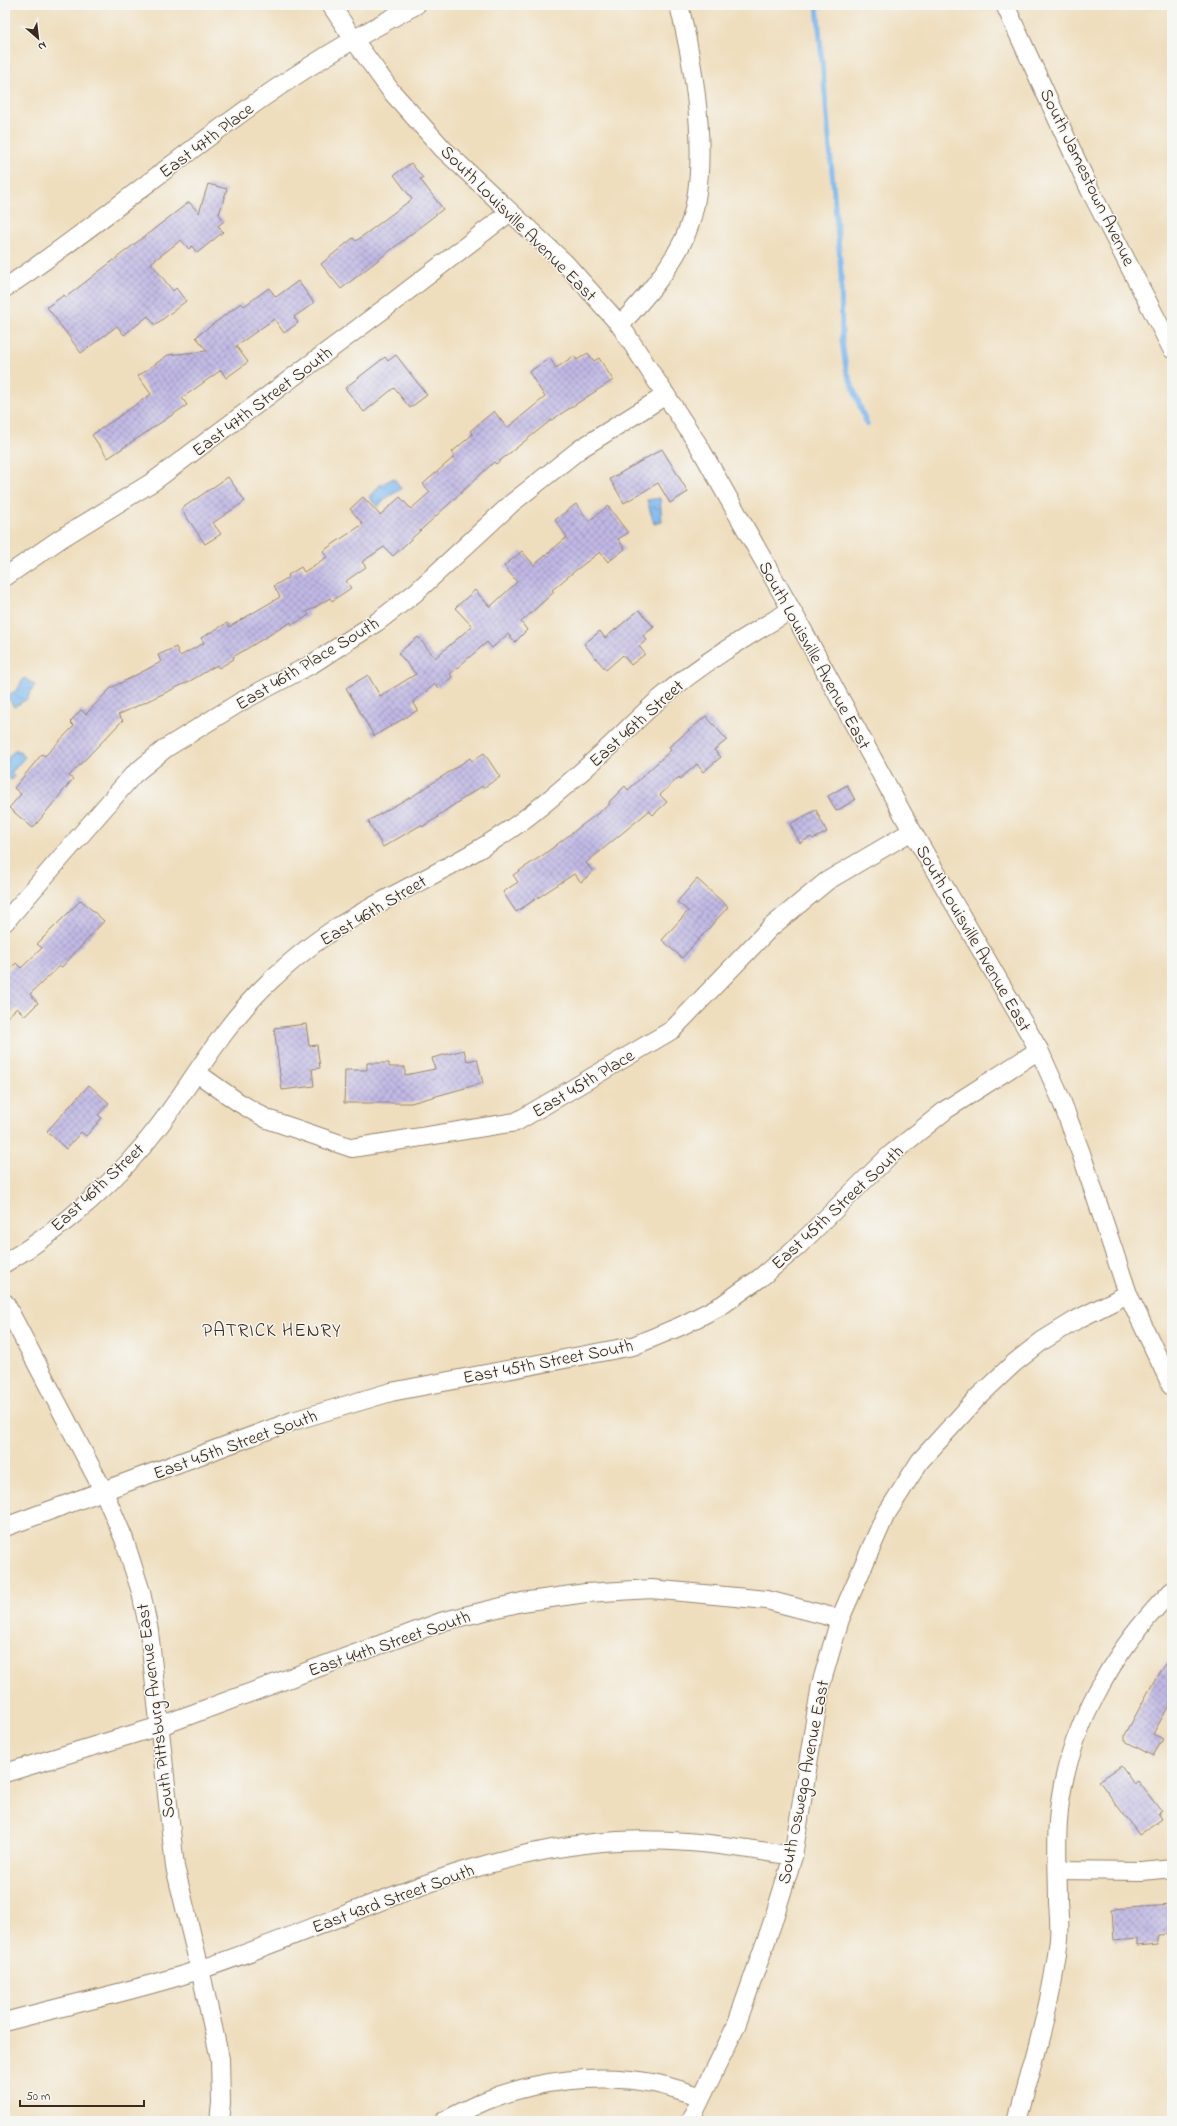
<svg xmlns="http://www.w3.org/2000/svg" width="1177" height="2126" font-family="'Indie Flower',sans-serif">
  <style>
    .water { fill: url(#water-ripples); stroke: #5d7287 }
    .lines { fill: none; stroke-linecap: round; stroke-linejoin: round }
    .stream { stroke: #7fb9f0; stroke-width: 5 }
    .building { fill: url(#building-cross-hatch) }
    .minor-casing { stroke: #95846e; stroke-width: 20 }
    .minor { stroke: #fff; stroke-width: 18 }
    .labels { text-anchor: middle; stroke-width: 3; stroke-linejoin: round; paint-order: stroke }
    .street-label { font-size: 18px; fill: #3b2a1e; stroke: #f6f6f2 }
    .neighbourhood-label { font-size: 19px; letter-spacing: 1px; fill: #3b2a1e; stroke: #f6f6f2 }
  </style>
  <defs>
    <pattern id="water-ripples" width="26" height="14" patternUnits="userSpaceOnUse"><rect width="26" height="14" fill="#7fb9f0"/><path d="M2 4q2-2 4 0t4 0M15 11q2-2 4 0t4 0" fill="none" stroke="#6997c2"/></pattern>
    <pattern id="building-cross-hatch" width="8" height="8" patternUnits="userSpaceOnUse"><rect width="8" height="8" fill="#c1b9e5"/><path d="M0 0l8 8M0 8l8-8" fill="none" stroke="#9e97b9"/></pattern>
  </defs>
  <rect width="100%" height="100%" fill="#f6f6f2"/>
  <filter id="ink" filterUnits="userSpaceOnUse"><feTurbulence type="fractalNoise" baseFrequency=".025" numOctaves="2"/><feDisplacementMap in="SourceGraphic" scale="8" xChannelSelector="R" yChannelSelector="G"/><feConvolveMatrix kernelMatrix="1 2 1 2 8 2 1 2 1" color-interpolation-filters="sRGB"/></filter>
  <filter id="wash" filterUnits="userSpaceOnUse"><feTurbulence type="fractalNoise" baseFrequency=".012" numOctaves="4" result="noise"/><feDisplacementMap in="SourceGraphic" scale="16" xChannelSelector="R" yChannelSelector="G"/><feGaussianBlur stdDeviation="0.9" result="paint"/><feColorMatrix in="noise" values="0 0 0 0 0 0 0 0 0 0 0 0 0 0 0 0 0 1.4 0 .05"/><feComposite in="paint" operator="in"/></filter>
  <g filter="url(#wash)">
    <rect width="100%" height="100%" fill="#efdebe"/>
    <g class="water">
      <polygon points="394,478 401,489 388,497 377,507 369,497 380,485"/>
      <polygon points="660,498 662,522 654,524 647,500"/>
      <polygon points="24,678 35,685 27,699 14,707 7,696 17,690"/>
      <polygon points="16,749 25,757 11,773 14,776 11,780 5,775 5,761"/>
    </g>
    <g class="lines">
      <polyline class="stream" points="817,5 841,271 842,341 846,369 867,425"/>
    </g>
    <g id="blocks">
      <g class="building">
        <polygon points="411,163 423,178 420,179 443,209 341,289 321,264 353,238 356,241 412,199 394,175"/>
        <polygon points="208,184 227,189 219,214 224,221 218,226 223,232 197,253 192,246 189,249 181,240 151,263 173,291 176,288 186,301 155,325 148,316 124,335 117,326 81,353 47,307 64,295 66,297 189,202 199,213"/>
        <polygon points="298,281 314,303 294,317 298,323 284,333 274,319 236,346 248,362 226,378 221,370 182,398 187,405 108,458 92,435 151,394 138,376 168,355 207,351 196,337 241,303 244,306 269,288 276,297"/>
        <polygon points="588,353 594,361 599,358 613,380 550,421 496,464 494,462 393,556 384,547 362,562 366,567 346,581 351,588 332,601 330,598 307,612 309,615 292,625 291,622 233,657 234,659 219,668 217,665 190,681 118,715 123,720 69,776 73,779 33,828 9,808 21,794 14,788 42,754 45,756 74,726 70,722 81,710 86,714 111,688 161,662 158,655 176,647 180,656 204,643 201,638 227,623 229,627 280,597 274,586 289,577 288,575 301,567 304,572 327,557 323,551 363,524 350,509 363,497 380,515 400,497 411,509 430,492 423,484 455,456 452,452 473,434 470,431 494,411 507,428 545,397 529,372 550,358 556,368 574,356 577,360"/>
        <polygon points="396,355 427,395 410,408 394,388 364,412 345,388 385,357 388,361"/>
        <polygon points="662,449 688,492 670,503 658,483 624,503 610,479"/>
        <polygon points="228,477 245,501 213,523 221,534 205,544 181,509"/>
        <polygon points="576,504 589,521 608,506 628,533 618,539 625,549 608,562 600,552 576,570 552,590 554,592 521,622 527,630 515,642 508,634 492,648 487,642 450,674 452,677 439,688 435,684 413,702 418,710 374,736 346,688 368,675 380,696 416,674 398,653 418,637 435,658 472,626 455,608 475,590 490,607 517,582 504,566 522,551 534,565 567,537 555,520"/>
        <polygon points="639,610 654,627 643,636 647,640 639,646 645,654 631,665 623,655 606,670 584,644 600,631 605,638"/>
        <polygon points="706,716 727,740 714,750 721,757 703,772 697,764 680,779 679,777 660,795 667,802 653,815 649,811 586,863 593,872 581,882 574,874 516,912 503,892 518,882 513,875 543,855 610,804 609,802 625,786 628,790 671,750 669,747"/>
        <polygon points="484,753 500,777 483,788 482,786 437,816 438,817 422,827 421,825 383,847 368,821 410,797 410,798 470,758 472,761"/>
        <polygon points="847,785 855,800 836,811 828,796"/>
        <polygon points="816,810 827,832 813,839 811,837 800,843 790,824"/>
        <polygon points="697,879 728,907 682,958 662,940 688,911 677,902"/>
        <polygon points="81,900 104,921 62,967 60,966 30,994 38,1003 25,1016 17,1008 5,1019 5,974 16,963 21,968 42,948 37,944"/>
        <polygon points="306,1024 309,1046 317,1045 320,1068 312,1069 314,1086 282,1090 274,1028"/>
        <polygon points="464,1050 467,1061 477,1059 483,1083 411,1103 344,1103 345,1070 367,1070 367,1063 389,1063 389,1067 405,1067 405,1075 435,1069 432,1058"/>
        <polygon points="89,1085 109,1103 98,1115 102,1118 86,1136 81,1132 66,1149 47,1131"/>
        <polygon points="1172,1656 1172,1700 1153,1734 1163,1739 1153,1756 1125,1741 1125,1735 1160,1670"/>
        <polygon points="1121,1766 1134,1784 1138,1781 1161,1811 1158,1813 1162,1819 1139,1835 1099,1781"/>
        <polygon points="1172,1905 1172,1934 1159,1935 1157,1944 1137,1946 1137,1939 1114,1941 1112,1909"/>
      </g>
    </g>
  </g>
  <g filter="url(#ink)">
    <use href="#blocks" fill-opacity="0" stroke="#95846e" stroke-width="1"/>
    <g class="lines">
      <g class="minor-casing">
        <g id="minor">
          <polyline points="331,5 354,40 391,91 443,149 565,263 620,325 699,446 801,627 912,831 1039,1050 1060,1097 1082,1156 1128,1294 1172,1387"/>
          <polyline points="1005,5 1090,190 1172,349"/>
          <path d="M5 288C85 235 158 173 236 117 292 75 354 38 416 5"/>
          <path d="M620 325C644 299 667 273 683 241 714 178 695 70 679 5"/>
          <polyline points="5,577 60,539 154,481 388,306 510,212"/>
          <polyline points="5,922 133,775 166,748 242,701 312,664 377,622 415,593 512,503 580,449 666,395"/>
          <polyline points="197,1073 238,1102 267,1119 352,1148 516,1122 672,1030 771,927 827,881 912,831"/>
          <path d="M5 1263C62 1230 120 1178 159 1126 195 1078 225 1023 269 982 290 962 314 942 338 927 398 889 465 863 522 821 554 797 584 770 613 743 629 728 645 711 662 697 702 663 746 637 791 610"/>
          <polyline points="5,1303 104,1492 124,1539 141,1592 149,1631 175,1867 200,1969 220,2059 221,2103 219,2121"/>
          <polyline points="5,1527 293,1421 391,1392 633,1346 681,1326 722,1305 760,1278 798,1246 890,1155 947,1109 1039,1050"/>
          <polyline points="5,1773 160,1726 444,1621 522,1602 586,1593 651,1589 767,1600 840,1619"/>
          <polyline points="1058,1870 1142,1871 1172,1868"/>
          <path d="M5 2022C70 2004 135 1991 199 1970 330 1927 454 1858 593 1843 660 1835 726 1845 793 1856"/>
          <path d="M444 2121C458 2114 471 2107 485 2101 536 2080 599 2073 653 2083 669 2086 685 2092 700 2096"/>
          <polyline points="690,2121 736,2026 772,1924 793,1856 821,1684 840,1619 885,1516 920,1461 978,1397 1013,1364 1042,1341 1076,1320 1128,1294"/>
          <path d="M1017 2121C1034 2061 1052 2001 1059 1939 1060 1927 1059 1915 1058 1903 1058 1876 1056 1848 1058 1821 1064 1735 1112 1651 1172 1591"/>
        </g>
      </g>
      <use href="#minor" class="minor"/>
    </g>
  </g>
  <g class="labels">
    <g class="street-label">
      <text transform="translate(206 140) rotate(-37)" y="6">East 47th Place</text>
      <text transform="translate(1088 177) rotate(64)" y="6">South Jamestown Avenue</text>
      <text transform="translate(519 223) rotate(45)" y="6">South Louisville Avenue East</text>
      <text transform="translate(262 401) rotate(-37)" y="6">East 47th Street South</text>
      <text transform="translate(815 655) rotate(61)" y="6">South Louisville Avenue East</text>
      <text transform="translate(307 663) rotate(-31)" y="6">East 46th Place South</text>
      <text transform="translate(636 723) rotate(-42)" y="6">East 46th Street</text>
      <text transform="translate(373 910) rotate(-31)" y="6">East 46th Street</text>
      <text transform="translate(974 938) rotate(60)" y="6">South Louisville Avenue East</text>
      <text transform="translate(583 1083) rotate(-31)" y="6">East 45th Place</text>
      <text transform="translate(97 1187) rotate(-43)" y="6">East 46th Street</text>
      <text transform="translate(837 1207) rotate(-43)" y="6">East 45th Street South</text>
      <text transform="translate(548 1361) rotate(-11)" y="6">East 45th Street South</text>
      <text transform="translate(235 1444) rotate(-20)" y="6">East 45th Street South</text>
      <text transform="translate(389 1643) rotate(-19)" y="6">East 44th Street South</text>
      <text transform="translate(155 1711) rotate(-97)" y="6">South Pittsburg Avenue East</text>
      <text transform="translate(803 1782) rotate(-79)" y="6">South Oswego Avenue East</text>
      <text transform="translate(393 1898) rotate(-20)" y="6">East 43rd Street South</text>
    </g>
    <g class="neighbourhood-label">
      <text x="272" y="1336">PATRICK HENRY</text>
    </g>
  </g>
  <rect width="1177" height="2126" fill="none" stroke="#f6f6f2" stroke-width="20"/>
  <g transform="translate(38 38) rotate(152)" stroke="#f6f6f2" stroke-width="3" paint-order="stroke">
  <path d="M0-3L7 15L0 10L-7 15Z" fill="#3b2a1e"/>
  <text y="-6" font-size="11" font-weight="bold" text-anchor="middle" fill="#3b2a1e">N</text>
  </g>
  <path d="M20 2100v6h124v-6" fill="none" stroke="#3b2a1e" stroke-width="2"/>
  <text x="26" y="2100" font-size="12" fill="#3b2a1e" stroke="#f6f6f2" stroke-width="3" paint-order="stroke">50 m</text>
</svg>
